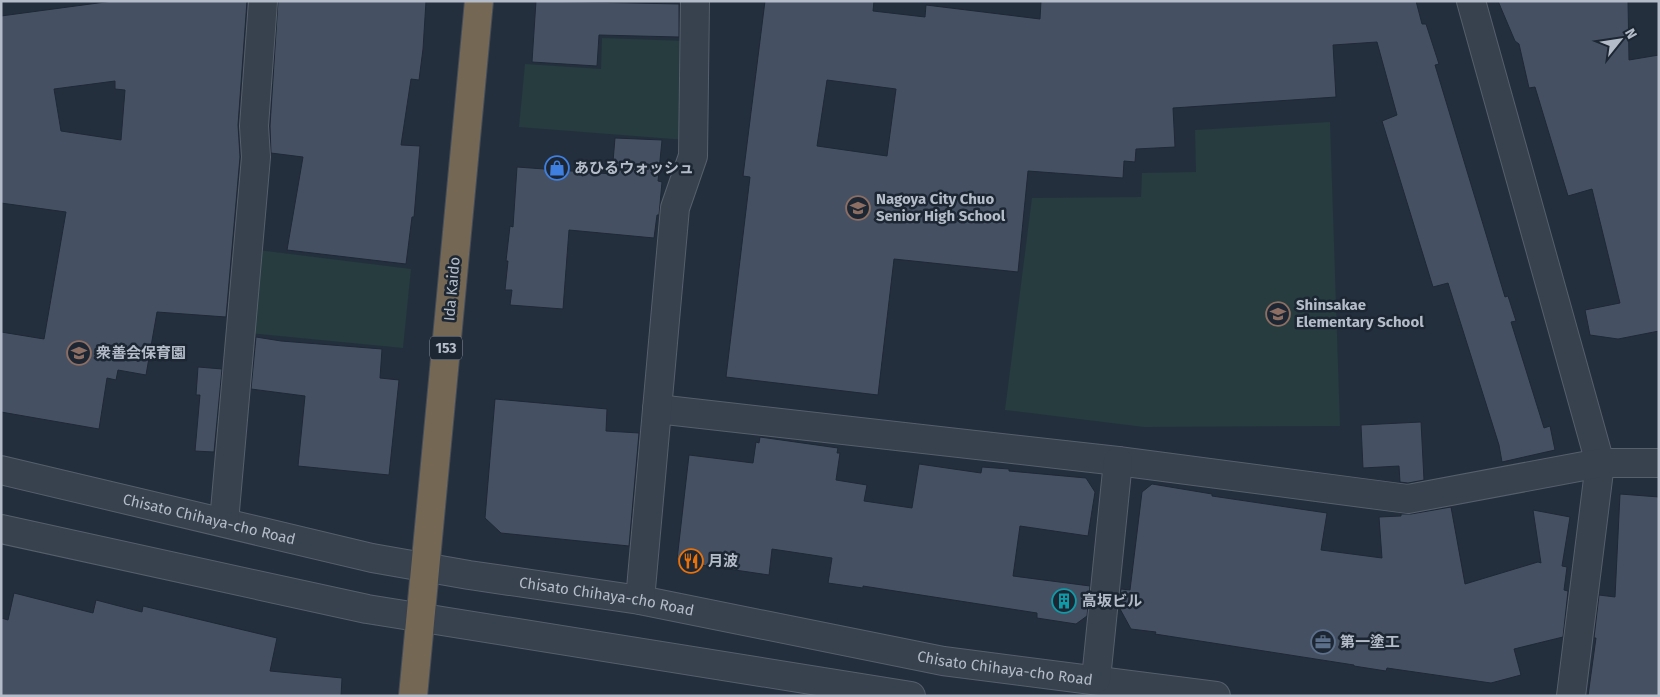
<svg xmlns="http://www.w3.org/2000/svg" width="1660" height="697" font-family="'Fira Sans','Noto Sans JP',sans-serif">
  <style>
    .green { fill: #263c3f }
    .building { fill: #455162; stroke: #1f2835; fill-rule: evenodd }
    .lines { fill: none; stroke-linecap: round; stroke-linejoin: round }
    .minor-casing { stroke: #565f6c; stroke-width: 30 }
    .highway-casing { stroke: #434c59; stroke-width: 30 }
    .minor { stroke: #38414e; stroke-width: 28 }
    .highway { stroke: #746855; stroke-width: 28 }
    .labels { text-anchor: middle; stroke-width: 5; stroke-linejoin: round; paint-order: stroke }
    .shield { fill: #1d2633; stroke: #878f9c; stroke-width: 1 }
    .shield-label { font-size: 14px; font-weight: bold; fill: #b4bcc9 }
    .poi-label { font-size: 15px; font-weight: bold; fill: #b4bcc9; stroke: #1d2633; text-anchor: start }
    .street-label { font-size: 15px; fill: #b4bcc9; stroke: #1d2633 }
  </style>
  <rect width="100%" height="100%" fill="#242f3e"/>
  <g class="green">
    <polygon points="602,38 686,41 686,140 519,127 525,64 601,69"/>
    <polygon points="1330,122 1340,426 1144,427 1005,410 1032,198 1141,197 1142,173 1196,172 1195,130"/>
    <polygon points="258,250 411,269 403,348 249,333"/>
  </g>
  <g class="building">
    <path d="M113 1H247L238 125 240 157 226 317 157 312 146 375 118 370 116 380 107 378 99 429 1 412V332L44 339 66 212 1 203V16ZM115 81V89L125 90 121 140 61 131 54 89Z"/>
    <polygon points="278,1 426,1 423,49 419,80 411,79 401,145 420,146 414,217 412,217 406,264 287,250 303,157 271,153 270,126"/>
    <polygon points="536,1 679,4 679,37 599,35 597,66 532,62"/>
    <path d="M765 1H874L873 11 925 17 926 5 1040 19 1041 1H1416L1422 24H1426L1439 64 1435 65 1505 297 1508 296 1516 321 1511 322 1544 428 1550 426 1555 450 1502 462 1499 445 1448 283 1433 287 1382 121 1397 115 1377 42 1333 45 1336 97 1173 108 1175 147 1136 149 1135 162 1124 161 1123 178 1028 171 1018 272 894 259 878 395 726 377 750 177 743 176ZM827 80 896 89 887 156 817 146Z"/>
    <polygon points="1498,1 1628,1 1629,60 1659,55 1659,331 1618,339 1590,335 1585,310 1620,303 1592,189 1568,196 1535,87 1529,88 1519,44 1515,41"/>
    <polygon points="615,138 662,140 658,181 662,182 659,215 657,215 654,238 569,230 563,309 510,305 512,290 505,290 508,261 506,261 510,226 513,227 517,167 612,174"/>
    <polygon points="256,337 281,341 382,349 380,378 399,380 389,475 298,466 305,396 251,389"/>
    <polygon points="198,367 222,369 214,452 195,451 200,395 196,395"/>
    <polygon points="495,399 607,409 606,431 639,433 629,546 501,533 485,518"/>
    <polygon points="1421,422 1424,480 1408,483 1400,482 1399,466 1363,468 1361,425"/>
    <polygon points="760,437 838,448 837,453 840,453 836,480 867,485 864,501 912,508 919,464 981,473 982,467 1009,469 1009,471 1086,478 1095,492 1088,536 1020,526 1013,576 1090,586 1087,616 1076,624 1037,618 1037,613 863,586 863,588 828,583 832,558 772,549 769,575 701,565 701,563 677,560 689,455 753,463 756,442 759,443"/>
    <polygon points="1152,484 1212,494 1212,496 1327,513 1321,550 1382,558 1379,517 1401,516 1401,514 1411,514 1451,507 1465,584 1538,562 1541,563 1533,510 1570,517 1562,566 1567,567 1564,590 1568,591 1563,637 1514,649 1521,675 1491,683 1387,668 1386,671 1354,666 1354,665 1155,634 1156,632 1131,629 1119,607 1121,589 1130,590 1142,492"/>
    <polygon points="1620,494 1659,497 1659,696 1588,696 1596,638 1594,638 1599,595 1615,597"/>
    <polygon points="14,593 93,613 96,600 142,612 143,606 277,638 270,671 342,678 341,696 1,696 1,618 8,620"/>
  </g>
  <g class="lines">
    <g class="minor-casing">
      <g id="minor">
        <polyline points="1471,1 1600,463 1571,696"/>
        <polyline points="657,409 1118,461 1408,499 1600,463 1659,463"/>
        <path id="s1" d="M1 470 372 558 469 575 640 600 943 661 1216 696"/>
        <polyline points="224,522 256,157 254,126 263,1"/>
        <polyline points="1,529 367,609 911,696"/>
        <polyline points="640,600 675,208 693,156 695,1"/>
        <polyline points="1096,679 1118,461"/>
      </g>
    </g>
    <g class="highway-casing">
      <polyline id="highway" points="413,696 479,1"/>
    </g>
    <use href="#minor" class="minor"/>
    <use href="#highway" class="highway"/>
  </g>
  <defs>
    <g id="shop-ring" transform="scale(1.25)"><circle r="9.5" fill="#1d2633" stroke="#3f7fe0" stroke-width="1.5"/><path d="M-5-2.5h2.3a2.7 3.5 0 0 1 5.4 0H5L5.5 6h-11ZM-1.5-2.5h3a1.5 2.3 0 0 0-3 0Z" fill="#3f7fe0"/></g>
    <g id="school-ring" transform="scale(1.25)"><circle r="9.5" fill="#1d2633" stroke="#8d6e63" stroke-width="1.5"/><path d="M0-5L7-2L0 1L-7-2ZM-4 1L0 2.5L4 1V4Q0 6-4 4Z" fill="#8d6e63"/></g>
    <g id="restaurant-ring" transform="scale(1.25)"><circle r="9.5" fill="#1d2633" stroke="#e8710a" stroke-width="1.5"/><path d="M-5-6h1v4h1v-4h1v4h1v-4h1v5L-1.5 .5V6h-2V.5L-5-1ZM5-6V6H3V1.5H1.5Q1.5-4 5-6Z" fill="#e8710a"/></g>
    <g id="building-ring" transform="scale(1.25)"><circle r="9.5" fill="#1d2633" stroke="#0f9aa8" stroke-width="1.5"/><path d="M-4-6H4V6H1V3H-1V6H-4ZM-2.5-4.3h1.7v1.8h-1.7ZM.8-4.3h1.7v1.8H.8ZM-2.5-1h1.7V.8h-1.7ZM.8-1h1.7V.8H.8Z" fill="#0f9aa8"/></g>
    <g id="office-ring" transform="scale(1.25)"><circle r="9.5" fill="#1d2633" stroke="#5c6f8a" stroke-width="1.5"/><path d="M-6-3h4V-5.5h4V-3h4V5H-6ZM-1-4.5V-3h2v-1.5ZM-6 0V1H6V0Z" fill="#5c6f8a"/></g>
  </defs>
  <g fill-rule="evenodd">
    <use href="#shop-ring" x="557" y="168"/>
    <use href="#school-ring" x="858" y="208"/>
    <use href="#school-ring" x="1278" y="314"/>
    <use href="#school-ring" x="79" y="353"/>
    <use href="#restaurant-ring" x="691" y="561"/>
    <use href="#building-ring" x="1064" y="601"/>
    <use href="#office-ring" x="1323" y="642"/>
  </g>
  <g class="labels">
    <rect class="shield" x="430" y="336.5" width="32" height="23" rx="4"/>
    <g class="shield-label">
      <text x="446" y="353">153</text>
    </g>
    <g class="poi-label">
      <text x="574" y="173">あひるウォッシュ</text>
      <text x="876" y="204">Nagoya City Chuo<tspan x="876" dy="17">Senior High School</tspan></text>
      <text x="1296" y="310">Shinsakae<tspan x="1296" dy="17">Elementary School</tspan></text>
      <text x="96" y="358">衆善会保育園</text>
      <text x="708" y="566">月波</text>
      <text x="1082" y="606">高坂ビル</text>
      <text x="1340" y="647">第一塗工</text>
    </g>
    <g class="street-label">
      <text transform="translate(452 289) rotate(-85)" y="5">Ida Kaido</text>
      <text dy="5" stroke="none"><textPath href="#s1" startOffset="214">Chisato Chihaya-cho Road</textPath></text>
      <text dy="5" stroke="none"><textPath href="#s1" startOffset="619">Chisato Chihaya-cho Road</textPath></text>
      <text dy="5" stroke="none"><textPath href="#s1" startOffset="1024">Chisato Chihaya-cho Road</textPath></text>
    </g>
  </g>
  <rect width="1660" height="697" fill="none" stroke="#b4bcc9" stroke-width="5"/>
  <g transform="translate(1620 40) rotate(60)" stroke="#1d2633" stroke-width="4" paint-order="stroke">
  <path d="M0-4L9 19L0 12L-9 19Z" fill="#b4bcc9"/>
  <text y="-8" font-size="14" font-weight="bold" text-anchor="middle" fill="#b4bcc9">N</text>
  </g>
</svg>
